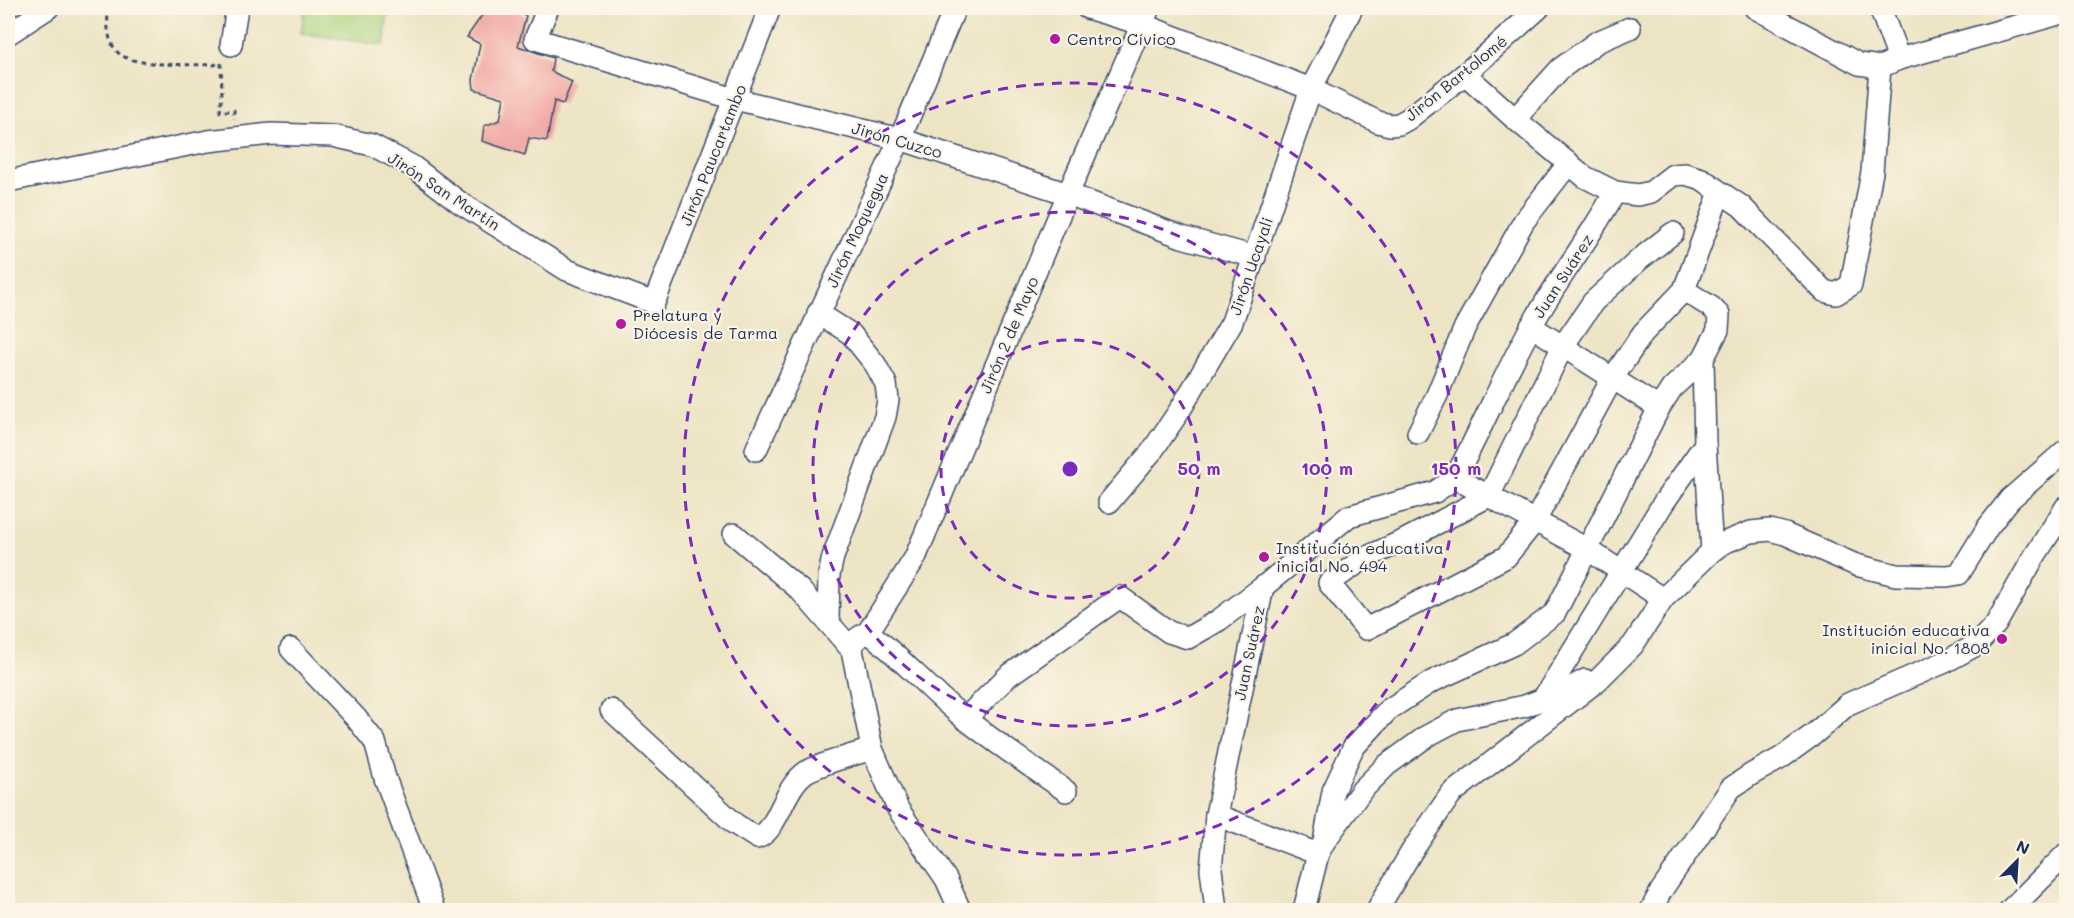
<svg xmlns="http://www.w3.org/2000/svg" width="2074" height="918" font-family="Mali,sans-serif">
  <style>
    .green { fill: #abd580; stroke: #63826f; stroke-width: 1.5 }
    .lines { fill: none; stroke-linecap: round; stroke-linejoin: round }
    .river { stroke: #81b6ef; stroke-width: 32 }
    .building { fill: #f0a09e }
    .minor-casing { stroke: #3a4a6d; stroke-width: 24 }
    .path { stroke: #3a4a6d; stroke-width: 3; stroke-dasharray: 4.5 4.5; stroke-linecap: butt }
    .minor { stroke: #fff; stroke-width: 21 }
    .ring { fill: none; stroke: #7b2cbf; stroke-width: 3; stroke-dasharray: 10 8 }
    .poi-dot { fill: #b5179e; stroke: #fcf5e5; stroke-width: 2 }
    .labels { text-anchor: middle; stroke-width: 4.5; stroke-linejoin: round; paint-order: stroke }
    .poi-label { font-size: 16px; fill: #1b2f5e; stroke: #fcf5e5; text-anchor: start }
    .street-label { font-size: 16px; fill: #1b2f5e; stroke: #fcf5e5 }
    .centre { fill: #7b2cbf; stroke: #fcf5e5; stroke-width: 3 }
    .ring-label { font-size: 18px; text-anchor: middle; font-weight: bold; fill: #7b2cbf; stroke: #fcf5e5; stroke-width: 4.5; stroke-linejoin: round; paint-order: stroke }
  </style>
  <rect width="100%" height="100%" fill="#fcf5e5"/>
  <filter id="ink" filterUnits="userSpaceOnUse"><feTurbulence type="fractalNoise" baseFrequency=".0167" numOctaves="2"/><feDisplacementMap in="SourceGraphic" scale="12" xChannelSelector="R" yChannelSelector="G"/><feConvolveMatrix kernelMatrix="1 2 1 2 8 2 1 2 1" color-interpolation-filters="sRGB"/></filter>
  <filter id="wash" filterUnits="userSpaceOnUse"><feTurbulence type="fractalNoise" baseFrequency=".008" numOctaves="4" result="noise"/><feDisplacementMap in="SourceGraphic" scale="24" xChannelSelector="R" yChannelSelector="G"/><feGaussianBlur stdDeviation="1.35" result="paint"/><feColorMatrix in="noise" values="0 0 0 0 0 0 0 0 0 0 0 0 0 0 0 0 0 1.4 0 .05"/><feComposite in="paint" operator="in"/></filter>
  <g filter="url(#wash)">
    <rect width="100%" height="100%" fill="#ede4c4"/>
    <polygon class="green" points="305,8 388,8 384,45 301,33"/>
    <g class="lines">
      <polyline class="river" points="8,12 14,8"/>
    </g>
    <g id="blocks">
      <polygon class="building" points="487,8 512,8 526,16 518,46 553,58 551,71 572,82 563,104 554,101 547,141 529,138 525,155 482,141 484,126 500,120 504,98 474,89 473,80 480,44 467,37"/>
    </g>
  </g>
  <g filter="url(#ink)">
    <use href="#blocks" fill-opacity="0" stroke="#3a4a6d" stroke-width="1.5"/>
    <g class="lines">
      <g class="minor-casing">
        <g id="minor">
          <polyline points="548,8 535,39 735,99 900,139 1068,194 1182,237 1255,257"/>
          <polyline points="1087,8 1141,24 1311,89 1378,122 1390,125 1399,124 1408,119 1465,74 1539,8"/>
          <polyline points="1755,8 1859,64 1880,67 1899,59 2066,12"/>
          <polyline points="1880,8 1899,59"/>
          <polyline points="8,34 48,8"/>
          <polyline points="231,45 237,8"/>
          <polyline points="1465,74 1515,119 1585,177 1615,192 1638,195 1651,192 1673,175 1685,174 1702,179 1720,192 1684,290 1643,333 1612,379 1535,521 1506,557 1366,629 1329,583 1365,558 1405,540 1489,496 1563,346 1593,302 1640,259 1673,233"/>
          <polyline points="1515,119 1560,69 1597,42 1630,28"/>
          <polyline points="8,181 208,141 271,134 333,136 372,145 412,166 459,202 567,270 654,303 770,8"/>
          <polyline points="1720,192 1741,206 1824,291 1836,294 1851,285 1872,172 1880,67"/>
          <polyline points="1684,290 1711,307 1719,315 1718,330 1703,359 1705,444 1712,551"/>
          <polyline points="818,313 851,334 875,364 886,384 888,400 885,417 833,557 829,575 828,620"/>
          <polyline points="1531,326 1659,408"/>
          <polyline points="1418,433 1437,395 1465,327 1524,221 1569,163"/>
          <polyline points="756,450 900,139 955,8"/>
          <polyline points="1455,478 1587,549 1663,599"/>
          <polyline points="1109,502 1152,451 1180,410 1232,322 1311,89 1352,8"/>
          <polyline points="734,534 800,590 852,650 872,749 898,809 946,879 960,910"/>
          <path d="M868 632C902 658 930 691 964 718 997 744 1032 767 1066 791"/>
          <polyline points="291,649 356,718 375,742 385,778 434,910"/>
          <path d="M852 650C853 639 859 637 868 632L915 558 1068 194 1149 8"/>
          <polyline points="1543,699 1664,502 1705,444"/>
          <path d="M611 710 735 824 757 838C779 830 782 789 806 772 819 764 856 754 872 749"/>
          <path d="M965 719 1008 676 1120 597 1169 632 1188 638 1219 620 1263 587 1349 516 1435 492 1455 478C1482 428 1504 375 1532 325 1557 280 1590 238 1615 192"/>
          <polyline points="1216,815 1318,854"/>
          <polyline points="1324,842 1333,791 1353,748 1388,710 1431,682 1514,644 1555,613 1659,408 1672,388 1703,359"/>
          <polyline points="1216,910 1211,869 1216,815 1263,587"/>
          <polyline points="1304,910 1318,854 1324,842 1362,790 1387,765 1427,736 1457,720 1525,706 1566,690 1585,680"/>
          <polyline points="1377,910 1412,851 1451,794 1597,681 1633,645 1663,599 1712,551 1723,543 1751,532 1770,530 1785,534 1856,565 1896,575 1947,576 1959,574 1988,527 2010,499 2066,450"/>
          <polyline points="1651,910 1661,891 1731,788 1752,774 1781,758 1814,734 1848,704 1945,662 1976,645 1996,624 2034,557 2066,507"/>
          <polyline points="2010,910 2066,854"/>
        </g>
      </g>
      <g class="path">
        <path d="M109 8C106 22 107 46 121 55 139 67 190 64 214 65L221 62"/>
        <polyline points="221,63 222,93 220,112 234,110 234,119"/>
      </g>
      <use href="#minor" class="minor"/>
    </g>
  </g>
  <g class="ring">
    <circle cx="1070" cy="469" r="129"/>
    <circle cx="1070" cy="469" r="257"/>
    <circle cx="1070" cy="469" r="386"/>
  </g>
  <g class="poi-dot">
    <circle cx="1055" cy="39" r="6"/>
    <circle cx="621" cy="324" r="6"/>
    <circle cx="1264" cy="557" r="6"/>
    <circle cx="2002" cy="639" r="6"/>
  </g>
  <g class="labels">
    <g class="poi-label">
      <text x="1067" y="45">Centro Cívico</text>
      <text x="633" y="321">Prelatura y<tspan x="633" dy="18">Diócesis de Tarma</tspan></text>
      <text x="1276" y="554">Institución educativa<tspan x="1276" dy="18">inicial No. 494</tspan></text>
      <text x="1990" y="636" text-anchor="end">Institución educativa<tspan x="1990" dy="18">inicial No. 1808</tspan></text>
    </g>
    <g class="street-label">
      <text transform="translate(1456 78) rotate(-39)" y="6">Jirón Bartolomé</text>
      <text transform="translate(897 140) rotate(16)" y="6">Jirón Cuzco</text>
      <text transform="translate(713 155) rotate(-68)" y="6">Jirón Paucartambo</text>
      <text transform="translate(444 191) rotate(33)" y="6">Jirón San Martín</text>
      <text transform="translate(857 230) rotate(-65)" y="6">Jirón Moquegua</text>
      <text transform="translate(1251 266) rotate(-71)" y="6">Jirón Ucayali</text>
      <text transform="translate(1563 276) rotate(-57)" y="6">Juan Suárez</text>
      <text transform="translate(1009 335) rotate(-67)" y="6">Jirón 2 de Mayo</text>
      <text transform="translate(1249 653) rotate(-78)" y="6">Juan Suárez</text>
    </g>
  </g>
  <circle cx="1070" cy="469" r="9" class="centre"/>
  <g class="ring-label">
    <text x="1199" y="475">50 m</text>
    <text x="1327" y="475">100 m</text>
    <text x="1456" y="475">150 m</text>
  </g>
  <rect width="2074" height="918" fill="none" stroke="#fcf5e5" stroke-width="30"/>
  <g transform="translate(2017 861) rotate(24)" stroke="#fcf5e5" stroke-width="4.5" paint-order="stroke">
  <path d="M0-4.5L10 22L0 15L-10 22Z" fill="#1b2f5e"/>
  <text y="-9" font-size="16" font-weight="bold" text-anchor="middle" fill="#1b2f5e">N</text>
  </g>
</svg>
